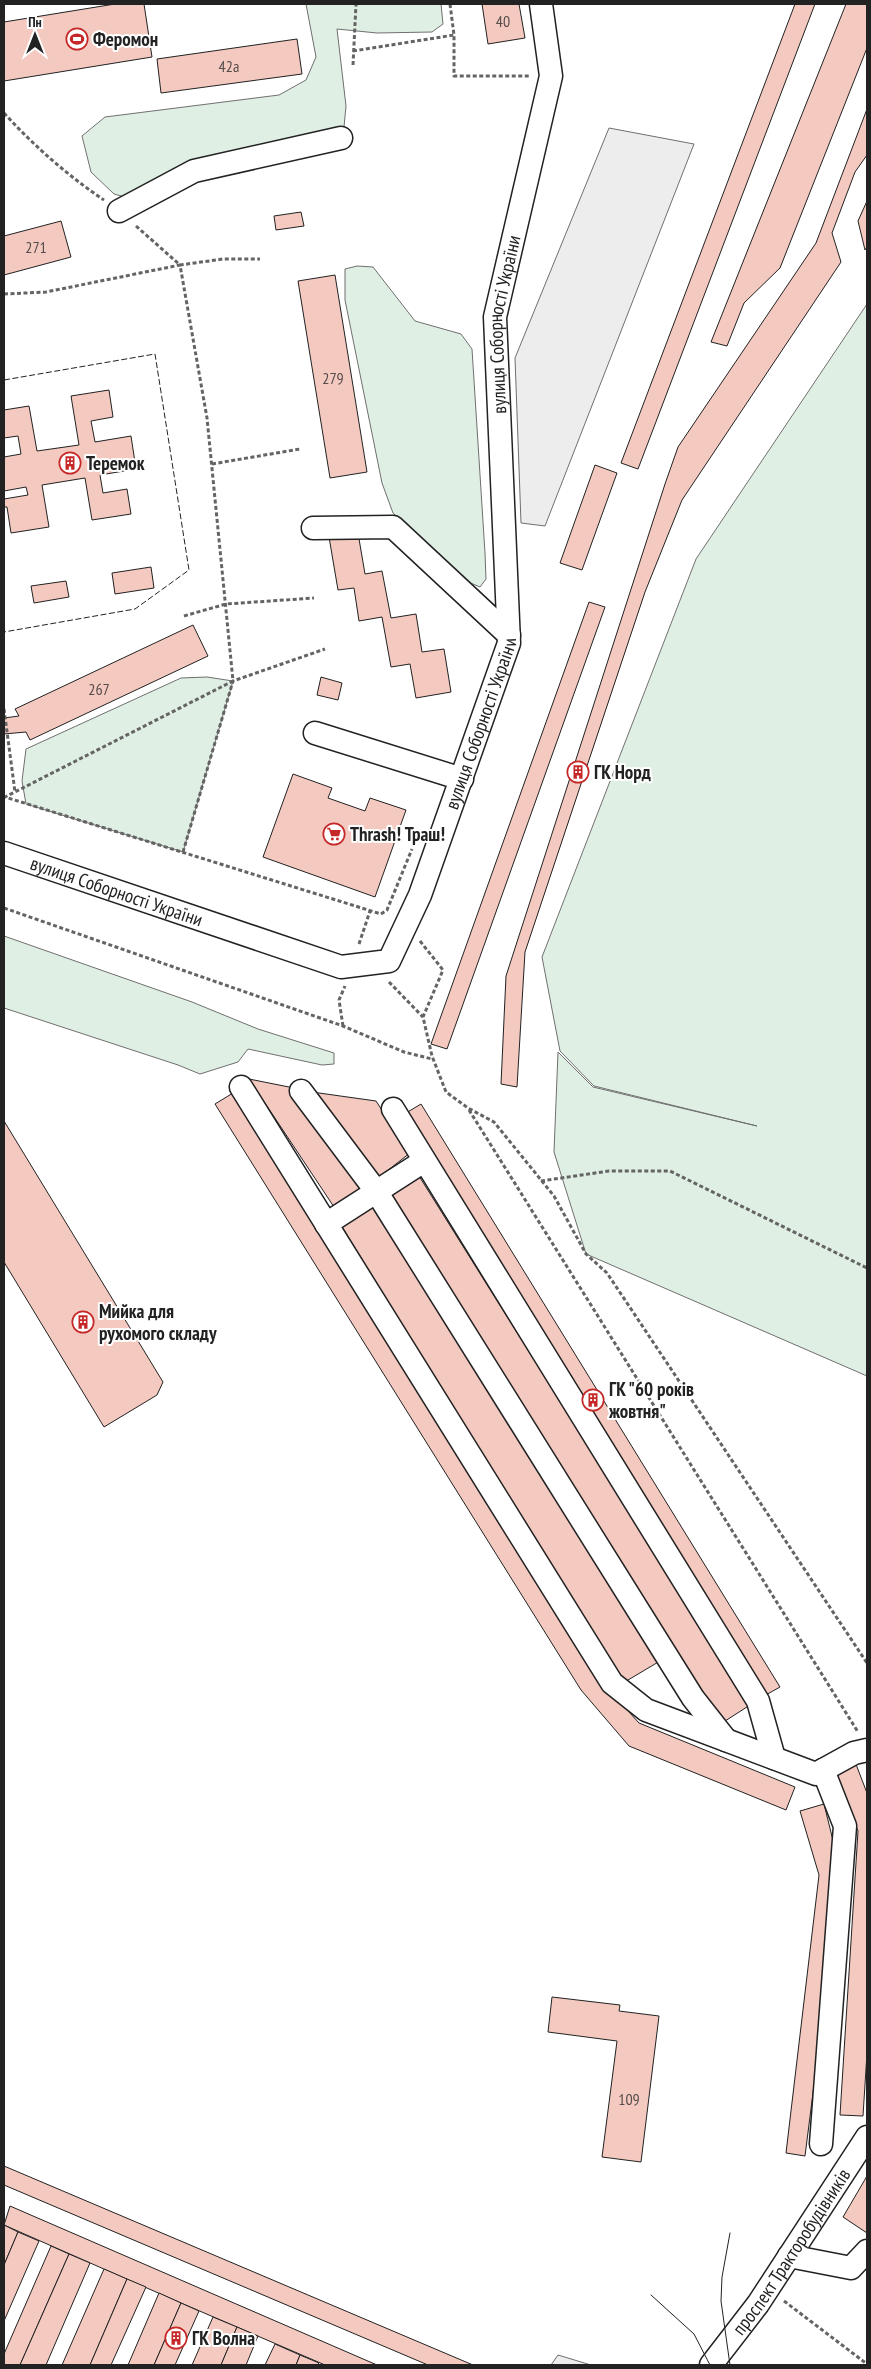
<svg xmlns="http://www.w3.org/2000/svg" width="871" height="2369" font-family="'PT Sans Narrow',sans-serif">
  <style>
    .green { fill: #e0efe3; stroke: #6f6f6f }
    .parking { fill: #ededed; stroke: #6f6f6f }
    .building { fill: #f3c9c0; stroke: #222 }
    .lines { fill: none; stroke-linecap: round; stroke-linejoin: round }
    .minor-casing { stroke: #222; stroke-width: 25 }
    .path { stroke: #646464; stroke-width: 3; stroke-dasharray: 4 2.5; stroke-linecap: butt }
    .minor { stroke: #fff; stroke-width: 22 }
    .tram { stroke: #222; stroke-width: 1 }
    .fence { stroke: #222; stroke-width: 1; stroke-dasharray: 6 2.5; stroke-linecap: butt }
    .labels { text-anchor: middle; stroke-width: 4; stroke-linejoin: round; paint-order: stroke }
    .number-label { font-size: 16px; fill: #564c4a }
    .poi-label { font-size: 19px; font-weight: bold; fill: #222; stroke: #fff; text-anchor: start }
    .street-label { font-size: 19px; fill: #222; stroke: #fff }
  </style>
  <rect width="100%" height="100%" fill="#fff"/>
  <g class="green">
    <polygon points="306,4 441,4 443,24 432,32 377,33 337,29 346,106 344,127 125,197 114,194 91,172 82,136 105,117 279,95 306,80 316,57"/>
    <polygon points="357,266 373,267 415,321 461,334 472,349 485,553 486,579 480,587 466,581 393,513 382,483 345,300 345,269"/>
    <polygon points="867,304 867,1376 586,1254 554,1152 558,1052 593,1087 757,1126 594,1086 560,1051 542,957 696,559"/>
    <polygon points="207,677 233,681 183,852 26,804 22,781 26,749 181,678"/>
    <polygon points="4,936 192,1002 258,1029 334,1053 334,1064 322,1065 248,1049 238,1062 200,1074 178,1065 4,1008"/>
  </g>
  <g class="parking">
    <polygon points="609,128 694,144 545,526 521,523 515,358"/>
    <polygon points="558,2355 591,2365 551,2365"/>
  </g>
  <g class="building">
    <polygon points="115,4 144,4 152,57 4,81 4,22"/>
    <polygon points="482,4 519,4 525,38 488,44"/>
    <polygon points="795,4 815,4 638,469 621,463"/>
    <polygon points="846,4 867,4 867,48 780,268 744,303 727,346 711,342"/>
    <polygon points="297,39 302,74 161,93 157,59"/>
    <polygon points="867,109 867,155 855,172 832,233 841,262 682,500 645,592 525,952 517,1087 501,1084 506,976 665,484 678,447 816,243"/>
    <polygon points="867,201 867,247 865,250 858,221"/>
    <polygon points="301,212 304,226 276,230 274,216"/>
    <polygon points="61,221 71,257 4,275 4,236"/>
    <polygon points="335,275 367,472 330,478 298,281"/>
    <polygon points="109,390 113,417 91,421 95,442 131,436 136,469 100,475 103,493 127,489 131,514 92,520 85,478 42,485 49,527 11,533 7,507 4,507 4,499 28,495 26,487 4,491 4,457 21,454 18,436 4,438 4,410 29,406 37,451 79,445 71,396"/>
    <polygon points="595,465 617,473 582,570 560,563"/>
    <polygon points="358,533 365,574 382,571 391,618 416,614 422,652 444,649 451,692 416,698 410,664 391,667 382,617 359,621 354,588 338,590 329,537"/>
    <polygon points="151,567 154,588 115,594 112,573"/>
    <polygon points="66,581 69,597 34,603 31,586"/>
    <polygon points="589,602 605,607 447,1049 431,1044"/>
    <polygon points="193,625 208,656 30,740 26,732 4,734 4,718 19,716 15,709"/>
    <polygon points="321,677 342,683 338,700 317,695"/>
    <polygon points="293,774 332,788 328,798 365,811 370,798 406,810 375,897 263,857"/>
    <polygon points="249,1079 294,1088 362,1188 334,1207"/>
    <polygon points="312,1092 376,1101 410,1153 378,1178"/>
    <polygon points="233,1093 599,1679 639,1723 795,1787 786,1810 629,1746 581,1690 215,1104"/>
    <polygon points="421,1104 780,1687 764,1696 406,1113"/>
    <polygon points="4,1121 163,1382 157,1395 104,1427 4,1262"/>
    <polygon points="419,1176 750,1705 722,1723 390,1194"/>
    <polygon points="378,1202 660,1661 623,1683 341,1225"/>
    <polygon points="854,1759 867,1793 867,2053 863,2116 840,2115 858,1831 833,1767"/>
    <polygon points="824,1804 841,1873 805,2156 786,2153 819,1875 800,1811"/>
    <polygon points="552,1997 620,2005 619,2011 659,2016 641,2162 602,2157 617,2041 548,2032"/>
    <polygon points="4,2166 473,2365 428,2365 4,2185"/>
    <polygon points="867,2176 867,2233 843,2217"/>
    <polygon points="10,2206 377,2365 325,2365 181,2303 4,2225"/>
    <polygon points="4,2225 18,2232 4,2265"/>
    <polygon points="18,2232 39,2241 4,2321 4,2265"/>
    <polygon points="51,2246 69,2254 20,2365 4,2365 4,2354"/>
    <polygon points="69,2254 90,2263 46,2365 20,2365"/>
    <polygon points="104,2269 127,2279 90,2365 62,2365"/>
    <polygon points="127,2279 146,2287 111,2365 90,2365"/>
    <polygon points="159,2293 181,2303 154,2365 128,2365"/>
    <polygon points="181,2303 199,2311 175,2365 154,2365"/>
    <polygon points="213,2317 237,2327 221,2365 192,2365"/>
    <polygon points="237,2327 258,2336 246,2365 221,2365"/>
    <polygon points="275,2344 300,2355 296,2365 265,2365"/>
    <polygon points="300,2355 319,2363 317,2365 296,2365"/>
  </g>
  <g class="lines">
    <g class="minor-casing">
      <g id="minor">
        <polyline points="119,211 194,171 341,138"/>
        <polyline points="313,528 393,527 509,635"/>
        <polyline points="315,733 462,779"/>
        <path id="s1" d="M4 853 341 967 389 961 420 895 509 643 495 317 551 76 541 4"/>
        <polyline points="241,1087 612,1683 646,1710 816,1774 854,1753 867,1750"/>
        <polyline points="301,1091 376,1191 693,1698 726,1740"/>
        <polyline points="393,1109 758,1701 774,1758"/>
        <polyline points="326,1224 424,1161"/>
        <polyline points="821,2144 845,1826 823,1770"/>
        <polyline points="789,2256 851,2268 867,2251"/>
        <path id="s2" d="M711 2365 758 2304 867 2137"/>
      </g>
    </g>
    <g class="path">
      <polyline points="450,4 454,35 454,76 531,76"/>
      <polyline points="353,51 454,35"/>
      <polyline points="353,65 356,4"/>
      <path d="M4 113C34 146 67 175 104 200"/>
      <polyline points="136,226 180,265 223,259 260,259"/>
      <polyline points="4,294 46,292 180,265 207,418 233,681 5,797 381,914 387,910 412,849"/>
      <polyline points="212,464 300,449"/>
      <polyline points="184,616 226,604 314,598"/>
      <polyline points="4,709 15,792"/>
      <polyline points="183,852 233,681 325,649"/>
      <polyline points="4,908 343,1026 404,1052 432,1059"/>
      <polyline points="420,941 443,970 423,1017 432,1056 446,1092 468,1108 494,1122 554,1196 586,1254 607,1273 867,1663"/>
      <polyline points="359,944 370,911"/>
      <polyline points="389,982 423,1017"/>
      <polyline points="343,1026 339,1000 345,986"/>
      <polyline points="469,1110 858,1732"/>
      <polyline points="541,1181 609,1171 670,1171 867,1268"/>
      <polyline points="784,2301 867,2364"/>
    </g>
    <use href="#minor" class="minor"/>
    <g class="tram">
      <polyline points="651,2295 694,2334 710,2365"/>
      <polyline points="730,2365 721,2301 722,2277 730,2233"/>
    </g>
    <polyline class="fence" points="4,380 155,354 189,570 135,609 4,632"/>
  </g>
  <defs>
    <g id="stadium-ring" transform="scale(1.125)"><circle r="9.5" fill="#fff" stroke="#c62828" stroke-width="1.5"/><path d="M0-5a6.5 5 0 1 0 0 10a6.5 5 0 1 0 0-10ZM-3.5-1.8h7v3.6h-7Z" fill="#c62828"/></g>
    <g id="building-ring" transform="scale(1.125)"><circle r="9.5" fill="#fff" stroke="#c62828" stroke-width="1.5"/><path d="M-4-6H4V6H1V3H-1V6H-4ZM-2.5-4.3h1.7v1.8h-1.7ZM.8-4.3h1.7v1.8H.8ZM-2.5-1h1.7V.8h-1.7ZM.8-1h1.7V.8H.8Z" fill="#c62828"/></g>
    <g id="supermarket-ring" transform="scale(1.125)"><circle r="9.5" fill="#fff" stroke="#c62828" stroke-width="1.5"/><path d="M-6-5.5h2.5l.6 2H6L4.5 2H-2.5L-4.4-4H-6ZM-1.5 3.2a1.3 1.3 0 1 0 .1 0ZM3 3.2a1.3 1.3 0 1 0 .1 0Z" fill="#c62828"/></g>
  </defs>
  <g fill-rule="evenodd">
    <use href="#stadium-ring" x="77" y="39"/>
    <use href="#building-ring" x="70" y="463"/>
    <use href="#building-ring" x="578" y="772"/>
    <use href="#supermarket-ring" x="334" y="834"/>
    <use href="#building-ring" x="83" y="1322"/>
    <use href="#building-ring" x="593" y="1400"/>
    <use href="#building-ring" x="176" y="2338"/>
  </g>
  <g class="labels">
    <g class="number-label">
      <text x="503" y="27">40</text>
      <text x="229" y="72">42а</text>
      <text x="36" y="253">271</text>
      <text x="333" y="384">279</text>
      <text x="99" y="695">267</text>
      <text x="629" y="2105">109</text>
    </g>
    <g class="poi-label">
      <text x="93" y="46">Феромон</text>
      <text x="86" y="470">Теремок</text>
      <text x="594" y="779">ГК Норд</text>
      <text x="350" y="841">Thrash! Траш!</text>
      <text x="99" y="1318">Мийка для<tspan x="99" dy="22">рухомого складу</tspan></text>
      <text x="609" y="1396">ГК "60 років<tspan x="609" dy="22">жовтня"</tspan></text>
      <text x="192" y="2345">ГК Волна</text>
    </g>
    <g class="street-label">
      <text dy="7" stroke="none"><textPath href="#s1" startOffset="1064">вулиця Соборності України</textPath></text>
      <text dy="7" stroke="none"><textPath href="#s1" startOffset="659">вулиця Соборності України</textPath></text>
      <text dy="7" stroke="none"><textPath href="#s1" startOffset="119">вулиця Соборності України</textPath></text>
      <text dy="7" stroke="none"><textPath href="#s2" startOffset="139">проспект Тракторобудівників</textPath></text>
    </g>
  </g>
  <rect width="871" height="2369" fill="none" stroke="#222222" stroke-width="10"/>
  <g transform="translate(35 35)" stroke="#ffffff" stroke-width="4" paint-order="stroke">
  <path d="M0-4L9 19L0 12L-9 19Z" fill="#222222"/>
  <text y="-8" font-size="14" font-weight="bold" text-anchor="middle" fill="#222222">Пн</text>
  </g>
</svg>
